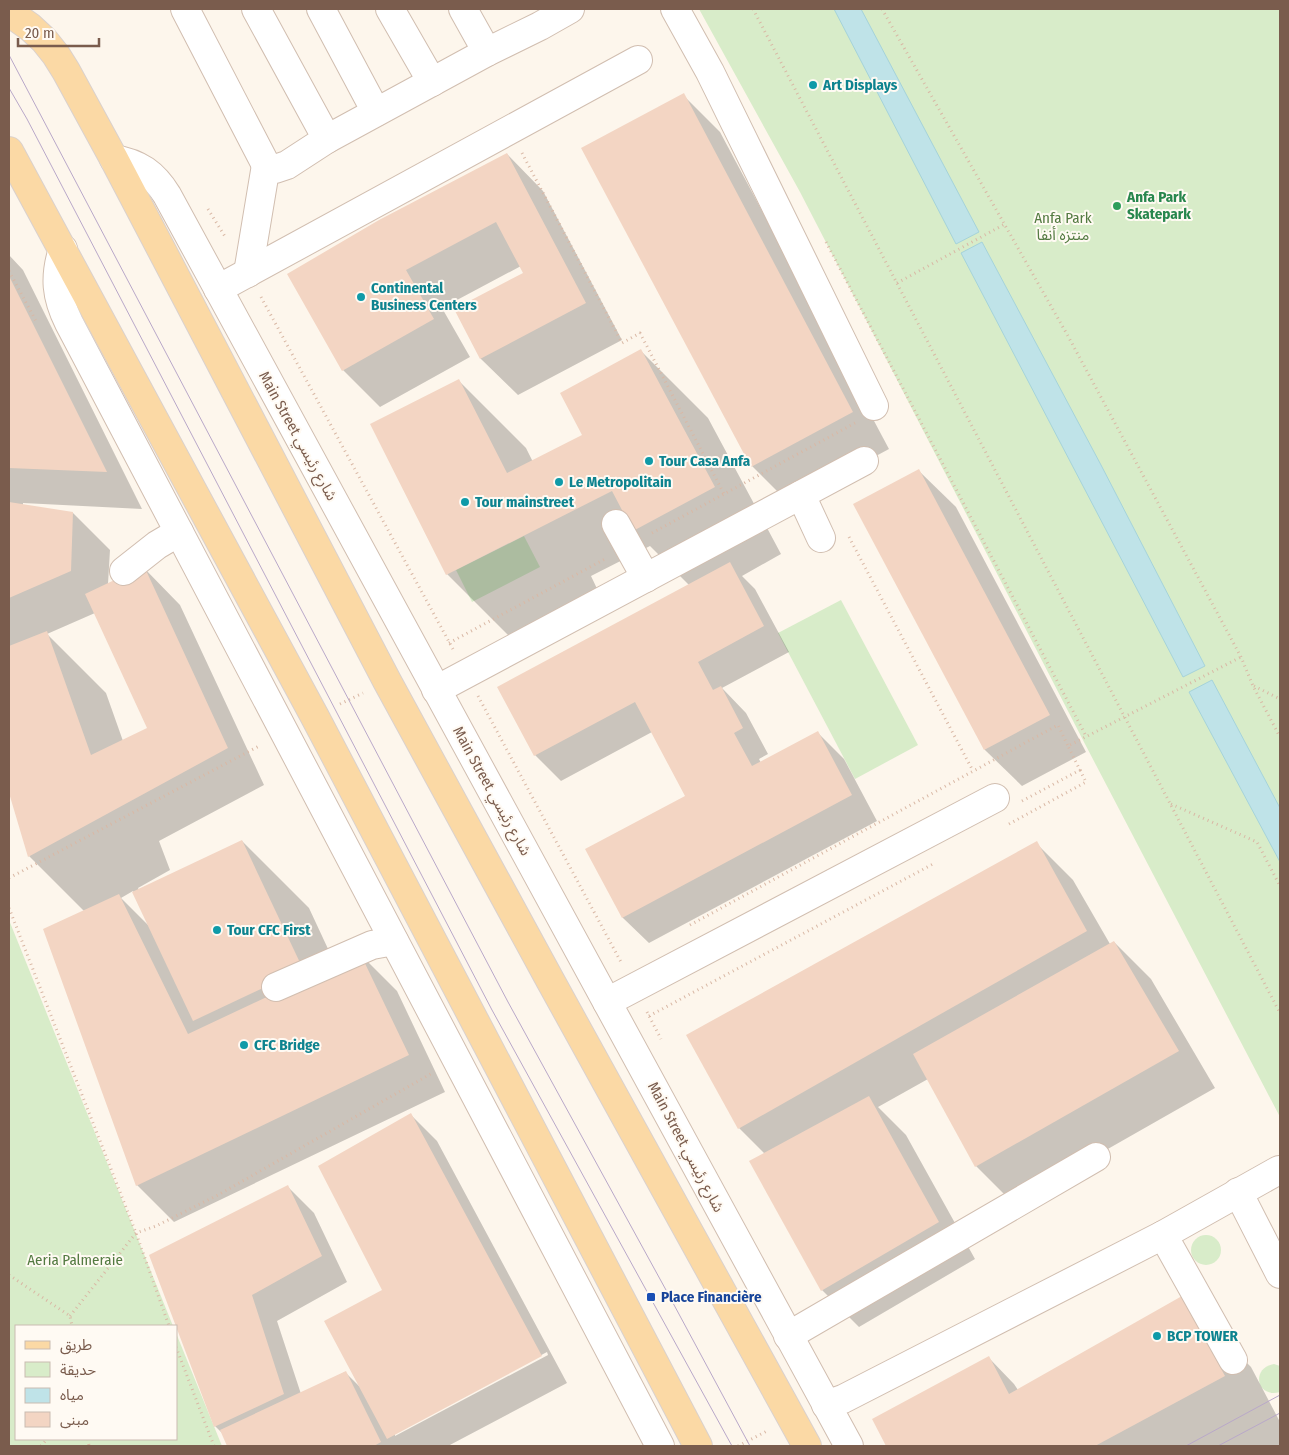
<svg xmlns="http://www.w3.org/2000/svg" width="1289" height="1455" font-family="'Fira Sans Condensed','Noto Sans Arabic',sans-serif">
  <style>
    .green { fill: #d8ecc9 }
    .water { fill: #bfe3e8; stroke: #a5d3da }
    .shadow { fill: #0003; fill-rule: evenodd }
    .building { fill: #f3d5c3 }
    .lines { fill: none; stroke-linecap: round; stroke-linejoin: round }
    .minor-casing { stroke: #d1beb0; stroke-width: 30 }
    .major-casing { stroke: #dad1cd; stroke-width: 30 }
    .path { stroke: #d9b8a5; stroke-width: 3; stroke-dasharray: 1 4; stroke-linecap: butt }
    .minor { stroke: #fff; stroke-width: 28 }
    .major { stroke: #fbd9a5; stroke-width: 28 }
    .tram { stroke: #b9a8c9; stroke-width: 1 }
    .culture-dot { fill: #0f9aa8; stroke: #fffaf3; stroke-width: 2 }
    .leisure-dot { fill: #2e9e5b; stroke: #fffaf3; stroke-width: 2 }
    .transit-dot { fill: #1a4fb4; stroke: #fffaf3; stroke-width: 2 }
    .labels { text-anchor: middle; stroke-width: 4; stroke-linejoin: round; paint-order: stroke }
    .culture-label { font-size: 15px; font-weight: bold; fill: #0d838f; stroke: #fffaf3; text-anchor: start }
    .leisure-label { font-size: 15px; font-weight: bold; fill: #27864d; stroke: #fffaf3; text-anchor: start }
    .park-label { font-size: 15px; fill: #537a41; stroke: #fffaf3 }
    .street-label { font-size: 15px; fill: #7a5c4d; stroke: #fffaf3 }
    .transit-label { font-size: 15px; font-weight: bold; fill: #164399; stroke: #fffaf3; text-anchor: start }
  </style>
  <rect width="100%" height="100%" fill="#fdf6ec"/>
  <g class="green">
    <polygon points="699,9 1280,9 1280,1117 1085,744 800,192"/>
    <polygon points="524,536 540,567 472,602 456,570"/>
    <polygon points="841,600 918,745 855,779 778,633"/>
    <polygon points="9,920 173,1326 16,1326 16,1439 176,1439 176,1333 222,1446 9,1446"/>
    <circle cx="1206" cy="1250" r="15"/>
    <path d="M1274 1364 1280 1366V1392C1257 1399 1250 1368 1274 1364Z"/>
  </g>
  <g class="water">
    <polygon points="834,9 861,9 979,232 956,244"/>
    <polygon points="982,242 1101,465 1205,666 1183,677 961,253"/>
    <polygon points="1212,680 1280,808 1280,862 1189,692"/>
  </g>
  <g class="shadow">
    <polygon points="683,95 720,132 889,449 789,503 752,466"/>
    <polygon points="507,154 543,191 622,340 518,395 481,359 456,310 525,273 521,266 442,308 470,357 380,407 343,370 289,274"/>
    <path d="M9 255 23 270 142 509 23 503V505L73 513 110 550 108 584 144 568 180 605 264 785 159 841 170 870 138 888 139 890 242 841 309 908 336 966 360 954 397 991 445 1092 174 1222 137 1185 84 911 29 856 9 788ZM95 613 149 728 123 741 106 693 47 634ZM133 891 150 926H149L121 898Z"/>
    <polygon points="641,351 708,418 781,554 742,576 755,589 789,652 722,688 746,713 768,754 759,759 761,763 818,733 844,759 877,821 649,943 623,918 587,850 687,797 652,732 561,781 535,755 499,687 689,585 650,546 591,576 601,597 514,641 447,574 459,381 526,448 533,462 584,436"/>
    <polygon points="919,471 956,507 1086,752 1022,786 985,750"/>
    <polygon points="1036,843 1073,880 1110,944 1114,942 1151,979 1215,1088 1013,1203 976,1166 928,1079 878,1107 906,1135 975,1259 859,1327 822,1290 765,1154 739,1128"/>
    <path d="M411 1115 437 1141 567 1383 448 1446H228L223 1434 215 1426 151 1256 288 1187 314 1213 347 1282 277 1321 301 1394 345 1372 359 1386 384 1290ZM547 1352 548 1355 395 1436V1433Z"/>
    <polygon points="1182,1298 1251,1367 1280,1422 1280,1446 888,1446 874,1420 989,1358 1014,1384 1018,1390"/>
  </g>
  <g class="building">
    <polygon points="684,93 853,412 751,467 581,148"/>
    <polygon points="507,153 586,303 480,359 454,309 523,273 496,222 406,270 434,319 342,371 287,274 379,220"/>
    <polygon points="9,276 107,472 9,468"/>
    <polygon points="641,349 715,487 633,531 612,491 446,575 370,424 459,379 507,473 582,435 560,393"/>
    <polygon points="919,469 1050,715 984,750 853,504"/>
    <polygon points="9,502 73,512 71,571 9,598"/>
    <polygon points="730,562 764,626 698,662 713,690 721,686 743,728 734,733 752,766 818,731 852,795 622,918 585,849 685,796 635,702 534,756 497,687"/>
    <polygon points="144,566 228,748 28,857 9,793 9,646 47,631 91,755 147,728 85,594"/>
    <polygon points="242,840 303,969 193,1021 132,892"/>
    <polygon points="1037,841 1087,931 738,1129 686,1035"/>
    <polygon points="119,894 188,1034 360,953 409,1055 136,1186 43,929"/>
    <polygon points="1114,941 1179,1051 975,1167 913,1054"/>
    <polygon points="869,1096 939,1222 821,1291 749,1161"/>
    <polygon points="411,1113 542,1356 387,1439 324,1321 382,1290 318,1166"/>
    <polygon points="288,1185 322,1256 252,1295 284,1394 214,1427 149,1255"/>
    <polygon points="1182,1296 1225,1376 1095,1446 886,1446 872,1419 989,1356 1009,1394"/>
    <polygon points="346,1371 381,1442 374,1446 227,1446 220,1430"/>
  </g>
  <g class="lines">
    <g class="minor-casing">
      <g id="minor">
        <polyline points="185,9 266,165 275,169 287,165 327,139 256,9"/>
        <polyline points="321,9 376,112"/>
        <polyline points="390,9 432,82"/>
        <polyline points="463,9 487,52"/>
        <polyline points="675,9 710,72 874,406"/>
        <polyline points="327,139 487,52 540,26 570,9"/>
        <path d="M114 159C139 163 154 174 167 195L849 1446"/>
        <path d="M63 249C54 277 56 297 69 323L660 1446"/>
        <polyline points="248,273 266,165"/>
        <polyline points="218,289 638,60"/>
        <polyline points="801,495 821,538"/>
        <polyline points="616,524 646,578"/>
        <polyline points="124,571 157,545 179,532"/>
        <polyline points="436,690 864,461"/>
        <polyline points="276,987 372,945 394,941"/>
        <polyline points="607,1002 995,798"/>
        <polyline points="1238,1192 1280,1274"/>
        <polyline points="1163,1235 1233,1360"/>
        <polyline points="788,1336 1096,1157"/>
        <polyline points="826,1405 843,1399 1163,1235 1279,1170"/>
      </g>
    </g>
    <g class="major-casing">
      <g id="major">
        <polyline points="9,12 30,27 44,40 56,55 66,71 114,159 387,681 550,980 807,1446"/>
        <polyline points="9,151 315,717 698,1446"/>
      </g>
    </g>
    <g class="path">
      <polyline points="753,9 1280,1013"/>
      <polyline points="882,9 1068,336 1241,657 1253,686 1280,737"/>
      <polyline points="522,153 622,343 640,333 724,494"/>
      <polyline points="208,209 226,238"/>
      <polyline points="826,242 1086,736"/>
      <polyline points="9,271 37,323"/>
      <polyline points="897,283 1005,224"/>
      <polyline points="261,297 454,651"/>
      <polyline points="652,533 855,423"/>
      <polyline points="849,537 973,771"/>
      <polyline points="449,643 605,559"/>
      <polyline points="1254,686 1280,699"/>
      <polyline points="478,696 622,964"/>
      <polyline points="340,704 363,693"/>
      <polyline points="1022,801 1080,770 1068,746 1241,657"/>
      <polyline points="1171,804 1257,842 1280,886"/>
      <polyline points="1009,824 1086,782 1080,770"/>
      <polyline points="9,878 261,745"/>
      <polyline points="9,908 136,1233 169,1326"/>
      <polyline points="690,925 1058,725 1068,746"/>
      <polyline points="647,1012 661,1039"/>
      <polyline points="649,1016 933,864"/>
      <polyline points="9,1275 70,1316 72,1326"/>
      <polyline points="70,1316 136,1233 156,1226 218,1195 434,1072"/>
      <polyline points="176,1347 214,1446"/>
      <polyline points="88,1439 89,1446"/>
      <polyline points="41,1446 47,1439"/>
      <polyline points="738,1446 769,1430"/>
    </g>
    <use href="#minor" class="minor"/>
    <use href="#major" class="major"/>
    <g class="tram">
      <polyline points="9,55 508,1002 666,1290 750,1446"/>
      <polyline points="9,88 27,119 492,1010 732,1446"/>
      <polyline points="1186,1446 1280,1395"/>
      <polyline points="1218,1446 1280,1413"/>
    </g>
  </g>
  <g class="culture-dot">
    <circle cx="813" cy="85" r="5"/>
    <circle cx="361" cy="297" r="5"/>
    <circle cx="649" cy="461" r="5"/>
    <circle cx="559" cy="482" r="5"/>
    <circle cx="465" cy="502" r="5"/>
    <circle cx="217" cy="930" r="5"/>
    <circle cx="244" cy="1045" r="5"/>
    <circle cx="1157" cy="1336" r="5"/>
  </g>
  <circle class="leisure-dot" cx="1117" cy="206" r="5"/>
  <rect class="transit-dot" x="646" y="1292" width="10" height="10" rx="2.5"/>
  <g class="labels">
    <g class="culture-label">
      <text x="823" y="90">Art Displays</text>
      <text x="371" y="293">Continental<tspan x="371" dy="17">Business Centers</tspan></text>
      <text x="659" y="466">Tour Casa Anfa</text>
      <text x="569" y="487">Le Metropolitain</text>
      <text x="475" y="507">Tour mainstreet</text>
      <text x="227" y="935">Tour CFC First</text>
      <text x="254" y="1050">CFC Bridge</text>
      <text x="1167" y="1341">BCP TOWER</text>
    </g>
    <g class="leisure-label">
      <text x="1127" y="202">Anfa Park<tspan x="1127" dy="17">Skatepark</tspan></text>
    </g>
    <g class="park-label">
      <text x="1063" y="223">Anfa Park<tspan x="1063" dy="17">منتزه أنفا</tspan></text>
      <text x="75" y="1265">Aeria Palmeraie</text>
    </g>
    <g class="street-label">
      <text transform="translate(298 436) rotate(61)" y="5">Main Street شارع رئيسي</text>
      <text transform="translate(492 791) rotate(61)" y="5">Main Street شارع رئيسي</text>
      <text transform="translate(686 1147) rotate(62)" y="5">Main Street شارع رئيسي</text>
    </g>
    <g class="transit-label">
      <text x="661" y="1302">Place Financière</text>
    </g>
  </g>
  <rect width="1289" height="1455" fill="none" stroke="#7a5c4d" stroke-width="20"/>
  <rect x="15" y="1325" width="162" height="115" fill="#fffaf3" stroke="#cabbb1"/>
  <rect x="25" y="1341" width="25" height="8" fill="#fbd9a5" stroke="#cabbb1"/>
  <text x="60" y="1350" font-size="15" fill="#7a5c4d">طريق</text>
  <rect x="25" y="1362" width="25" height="15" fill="#d8ecc9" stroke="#cabbb1"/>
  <text x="60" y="1375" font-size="15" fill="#7a5c4d">حديقة</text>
  <rect x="25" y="1388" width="25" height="15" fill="#bfe3e8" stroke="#cabbb1"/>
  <text x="60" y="1400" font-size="15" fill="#7a5c4d">مياه</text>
  <rect x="25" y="1412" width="25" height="15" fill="#f3d5c3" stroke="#cabbb1"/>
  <text x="60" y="1425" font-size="15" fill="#7a5c4d">مبنى</text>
  <path d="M18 38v8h81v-8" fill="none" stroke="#7a5c4d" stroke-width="2.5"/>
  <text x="25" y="38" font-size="15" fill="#7a5c4d" stroke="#fffaf3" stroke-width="4" paint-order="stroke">20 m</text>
</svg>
